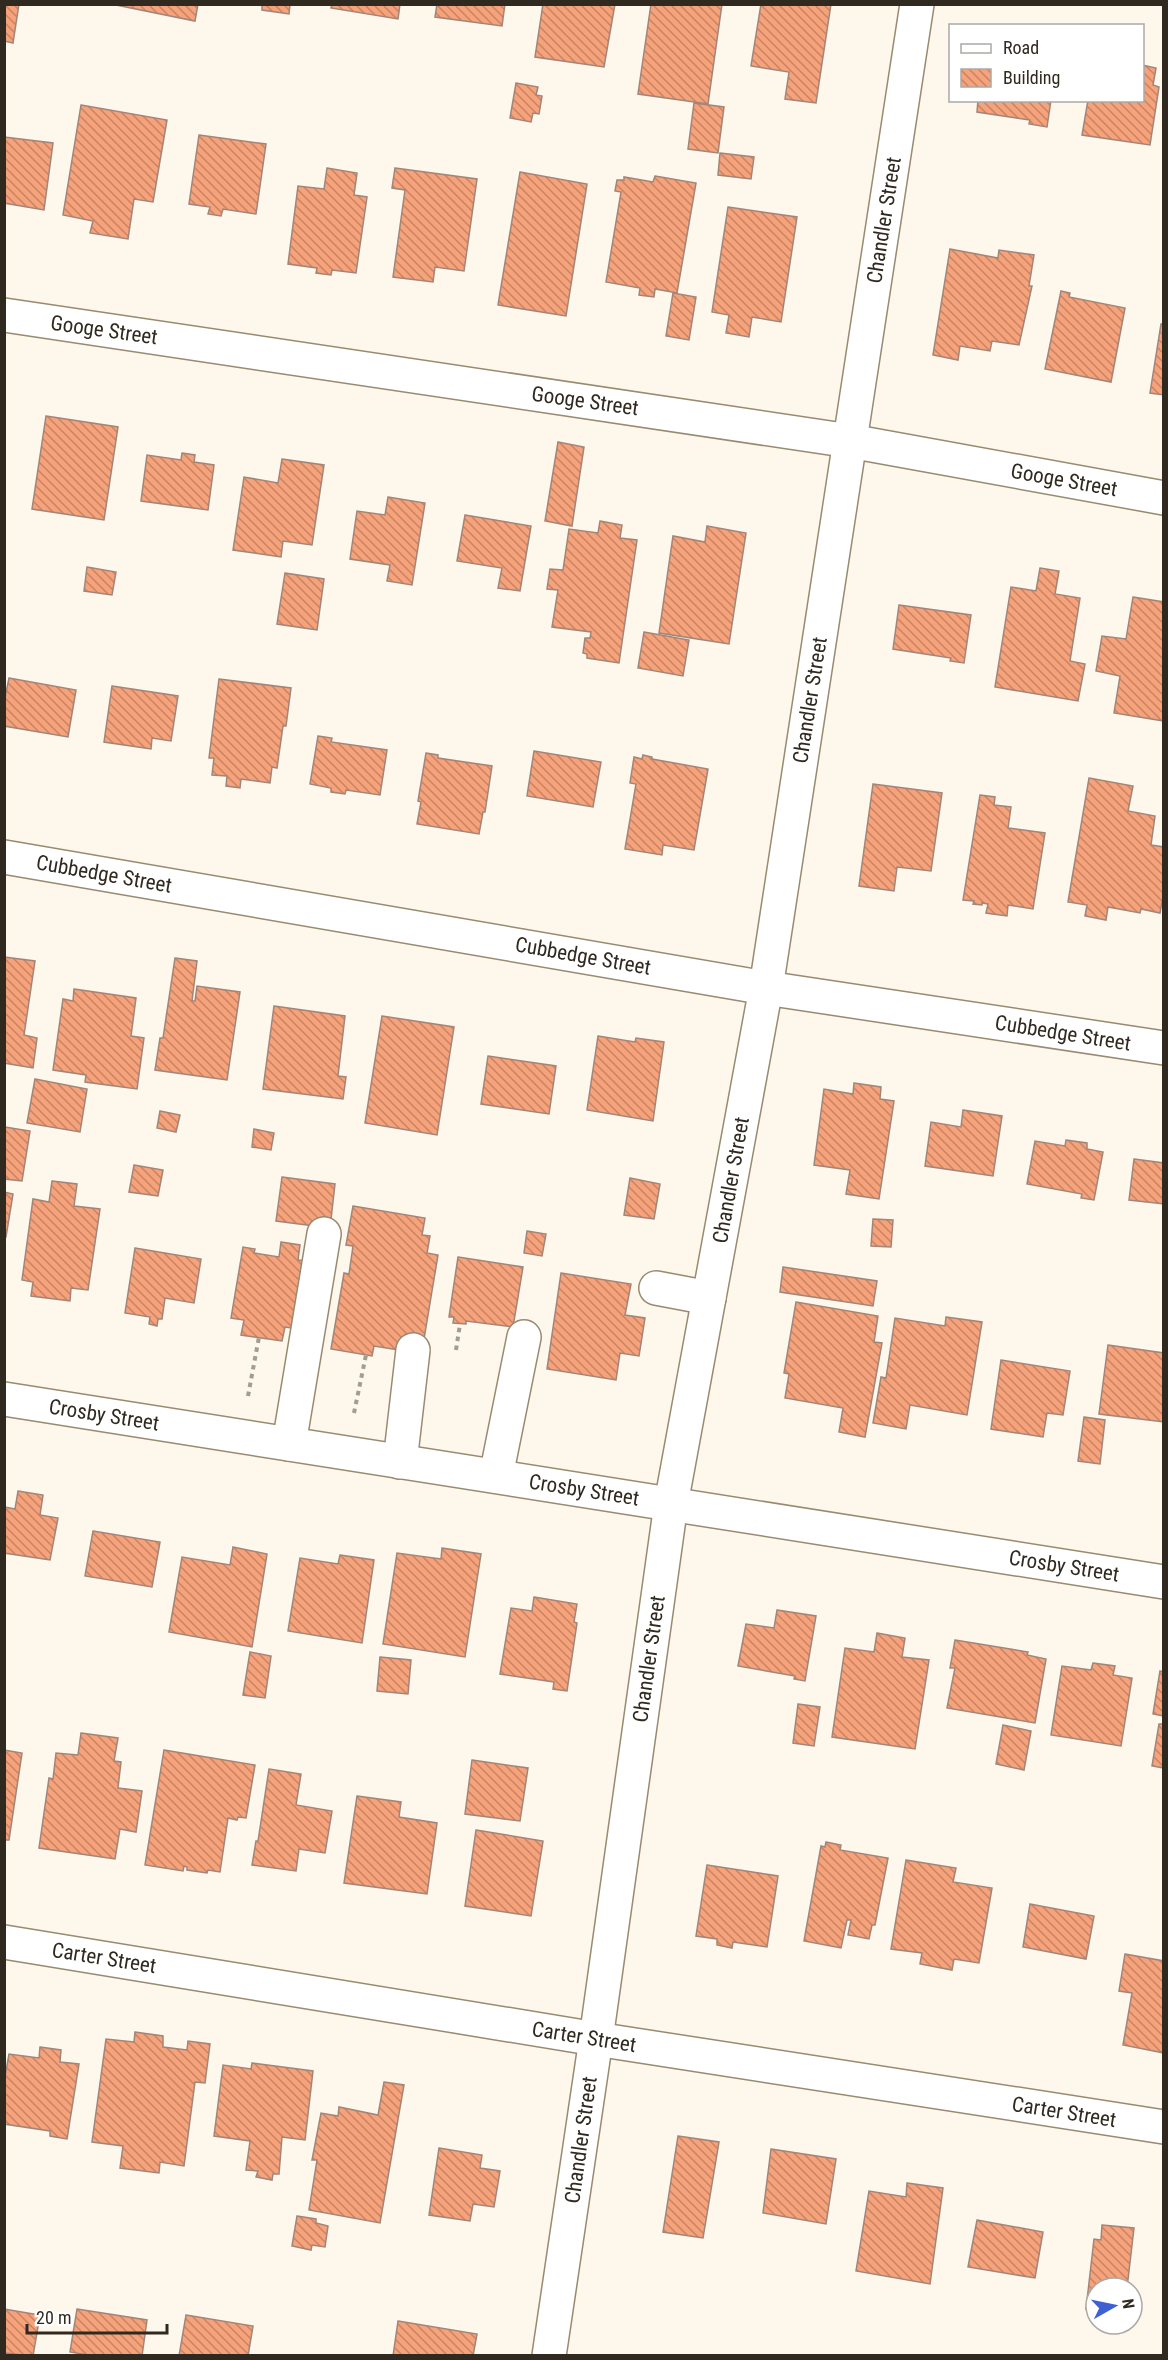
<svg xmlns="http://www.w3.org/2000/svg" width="1168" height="2360" font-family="'Roboto Condensed',sans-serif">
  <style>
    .building { fill: url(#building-back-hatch); stroke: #a28579; stroke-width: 1.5 }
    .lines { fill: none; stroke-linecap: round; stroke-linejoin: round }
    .minor-casing { stroke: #998a71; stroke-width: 36 }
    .path { stroke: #a29c91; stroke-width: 4; stroke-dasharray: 4.5 4.5; stroke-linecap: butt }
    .minor { stroke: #fff; stroke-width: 33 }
    .labels { text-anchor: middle; stroke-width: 6; stroke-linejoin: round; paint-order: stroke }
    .street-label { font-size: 21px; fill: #2f291f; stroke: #fff }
  </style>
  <defs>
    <pattern id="building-back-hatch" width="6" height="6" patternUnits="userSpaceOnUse" patternTransform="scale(1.5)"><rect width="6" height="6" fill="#f6a27b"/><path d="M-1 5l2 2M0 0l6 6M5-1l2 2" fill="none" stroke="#c88464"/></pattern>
  </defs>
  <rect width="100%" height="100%" fill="#fdf7ec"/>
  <g class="building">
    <polygon points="4,4 19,4 13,43 4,41"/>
    <polygon points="111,4 198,4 195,21"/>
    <polygon points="262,4 290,4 289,14 262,10"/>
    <polygon points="332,4 400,4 398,19 331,8"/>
    <polygon points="437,4 505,4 502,26 435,17"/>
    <polygon points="543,4 615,4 604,67 535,57"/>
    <polygon points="651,4 722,4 708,104 638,94"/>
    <polygon points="761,4 831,4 816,103 785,99 789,72 751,66"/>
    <polygon points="1142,65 1156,68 1153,85 1159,87 1150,145 1082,135 1088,100 1142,100"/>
    <polygon points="516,83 538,87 536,95 542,96 539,114 533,113 531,122 510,118"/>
    <polygon points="978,100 1051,100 1047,127 1029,124 1030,120 977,112"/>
    <polygon points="694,103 724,107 718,153 688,149"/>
    <polygon points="81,105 167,120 153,202 134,199 128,239 90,233 93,221 63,215"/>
    <polygon points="199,135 266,144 256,214 223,209 221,216 208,214 210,207 189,204"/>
    <polygon points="4,137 53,143 44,210 4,203"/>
    <polygon points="720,153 754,157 751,179 718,175"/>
    <polygon points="327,168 357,173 354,195 367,197 356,273 332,270 331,275 316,273 317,268 288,264 298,186 324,189"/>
    <polygon points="395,168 477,179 464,271 435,267 433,282 393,277 405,190 392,188"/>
    <polygon points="520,172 587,184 566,316 498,305"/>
    <polygon points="655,176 696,183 677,293 655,289 654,297 639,295 640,288 606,282 621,192 615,191 617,180 624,180 624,177 653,182"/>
    <polygon points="728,207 797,217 781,322 752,317 749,337 726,333 729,315 712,312"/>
    <polygon points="950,249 998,258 999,250 1034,255 1029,286 1032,286 1019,345 992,341 990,351 960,346 958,360 933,355"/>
    <polygon points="1061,291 1070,293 1069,297 1125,308 1111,382 1045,369"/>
    <polygon points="673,293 696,297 689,340 666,336"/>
    <polygon points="1161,324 1164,324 1164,395 1150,393"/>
    <polygon points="46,416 118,427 104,520 32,509"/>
    <polygon points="558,442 584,447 572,526 545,521"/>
    <polygon points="182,453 195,455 194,462 214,465 208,510 141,501 147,455 181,460"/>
    <polygon points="282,459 324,465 312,545 283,541 281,557 233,550 244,477 278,483"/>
    <polygon points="388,497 425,503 412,585 387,581 390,565 350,559 357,511 385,515"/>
    <polygon points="465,515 531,526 520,591 498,588 502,568 457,561"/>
    <polygon points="600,521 622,525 620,538 637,540 619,663 587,658 587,654 583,653 585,638 590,638 591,632 552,627 558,590 547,589 550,569 563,570 569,529 598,533"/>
    <polygon points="707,526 746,533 729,644 659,633 673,536 705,542"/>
    <polygon points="87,567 116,572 112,595 84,591"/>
    <polygon points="1040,568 1059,571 1055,594 1080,598 1070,661 1085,664 1078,701 995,687 1011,587 1036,591"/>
    <polygon points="285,573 324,579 317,630 277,624"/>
    <polygon points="1133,597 1164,602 1164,721 1114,713 1120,676 1096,671 1102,636 1126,639"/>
    <polygon points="899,605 971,615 964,663 950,661 951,658 893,649"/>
    <polygon points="644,632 689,640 683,676 638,668"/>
    <polygon points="9,678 76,690 68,737 4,726 4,702"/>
    <polygon points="219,679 291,688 286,726 283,726 277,768 272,767 270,783 241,779 240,788 226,786 227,776 212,775 214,758 209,758"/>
    <polygon points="112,686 178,696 171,741 152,738 151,749 104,742"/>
    <polygon points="318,736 332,738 331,742 387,750 380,795 346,790 345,794 331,792 331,788 310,784"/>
    <polygon points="534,751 601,762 593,807 527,796"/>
    <polygon points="426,753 438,755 438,758 492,766 485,812 483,812 479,834 417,824 421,802 418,801"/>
    <polygon points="643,755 652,757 652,759 708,769 694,850 663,845 662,855 625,849 636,784 630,783 634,757 642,759"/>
    <polygon points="1089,778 1133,786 1128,811 1155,816 1151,845 1164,847 1164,891 1160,913 1141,909 1140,913 1108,907 1106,920 1085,916 1087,905 1068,902"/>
    <polygon points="873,784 942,793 931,871 897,867 894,891 859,886"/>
    <polygon points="980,795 995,797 994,805 1011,807 1008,828 1045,833 1033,909 1008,905 1007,916 986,913 988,904 982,903 982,905 973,904 974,901 963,900"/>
    <polygon points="4,957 35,961 24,1035 37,1038 33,1068 4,1063"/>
    <polygon points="175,958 197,961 192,1001 195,1001 197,986 240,992 227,1080 155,1070 160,1038 163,1038"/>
    <polygon points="74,989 136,998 131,1036 144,1038 137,1089 85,1082 86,1075 53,1070 63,999 73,1001"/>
    <polygon points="274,1006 345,1016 338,1076 346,1077 343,1099 263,1089"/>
    <polygon points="382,1016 454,1027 437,1135 365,1123"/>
    <polygon points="598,1036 635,1042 636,1038 664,1042 653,1121 587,1110"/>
    <polygon points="488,1056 556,1066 549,1114 481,1104"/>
    <polygon points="35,1079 87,1089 80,1132 27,1123"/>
    <polygon points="854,1083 881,1087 880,1099 894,1101 879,1199 846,1194 850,1170 814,1165 824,1089 853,1094"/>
    <polygon points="963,1110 1002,1116 993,1176 925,1166 931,1122 961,1127"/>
    <polygon points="160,1111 180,1115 176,1132 157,1128"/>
    <polygon points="5,1127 30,1131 22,1181 4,1179"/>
    <polygon points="254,1129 274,1133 271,1150 252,1147"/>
    <polygon points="1066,1140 1087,1143 1087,1149 1103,1152 1094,1200 1081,1198 1082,1194 1027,1184 1035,1141 1065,1146"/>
    <polygon points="1134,1159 1164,1163 1164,1204 1129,1200"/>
    <polygon points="134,1165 163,1170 158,1196 129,1192"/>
    <polygon points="282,1177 335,1184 330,1228 276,1221"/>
    <polygon points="630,1178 660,1184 654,1219 624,1215"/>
    <polygon points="52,1181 77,1184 74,1206 100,1209 88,1290 71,1288 70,1301 31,1296 33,1282 22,1280 33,1199 49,1202"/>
    <polygon points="4,1192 13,1194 6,1237 4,1237"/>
    <polygon points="353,1206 425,1218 422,1235 430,1236 427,1253 438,1255 422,1351 405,1351 374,1346 372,1356 331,1349 344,1273 349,1274 353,1246 346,1245"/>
    <polygon points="873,1219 893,1220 891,1247 871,1246"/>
    <polygon points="527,1231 546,1234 542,1256 524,1253"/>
    <polygon points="281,1242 300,1245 298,1260 309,1261 298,1329 285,1327 282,1341 241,1335 244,1320 231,1318 243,1247 255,1249 254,1253 279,1257"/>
    <polygon points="135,1248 201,1259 194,1303 165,1298 162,1319 158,1319 157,1326 149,1324 150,1317 125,1313"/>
    <polygon points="458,1257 523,1267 513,1327 466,1321 466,1324 453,1323 454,1317 449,1317"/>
    <polygon points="783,1267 877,1281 873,1306 780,1292"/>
    <polygon points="561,1273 631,1284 625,1315 645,1318 639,1356 620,1353 616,1380 547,1369"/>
    <polygon points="796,1302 878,1316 874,1342 882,1343 865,1437 839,1432 843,1408 785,1398 789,1374 784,1373"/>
    <polygon points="946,1317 982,1322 967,1415 910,1405 906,1429 873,1423 881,1377 886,1378 895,1318 945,1326"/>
    <polygon points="1108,1345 1164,1353 1164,1422 1099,1414"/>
    <polygon points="1001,1360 1070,1371 1063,1415 1047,1413 1043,1437 991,1429"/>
    <polygon points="1084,1417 1105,1420 1100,1464 1078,1461"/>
    <polygon points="18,1491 43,1495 40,1515 58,1518 50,1560 4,1553 4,1507 15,1509"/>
    <polygon points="93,1531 160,1542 152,1587 85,1576"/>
    <polygon points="233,1547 267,1554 252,1647 169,1632 182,1557 230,1565"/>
    <polygon points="442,1548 481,1554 465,1657 383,1644 397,1553 441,1559"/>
    <polygon points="340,1555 374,1560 362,1643 288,1631 300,1558 338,1564"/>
    <polygon points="534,1597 577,1604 574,1622 577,1623 567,1691 553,1689 554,1682 500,1674 511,1608 532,1611"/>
    <polygon points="777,1610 816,1616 805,1681 794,1679 795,1676 738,1666 746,1624 774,1628"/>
    <polygon points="877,1633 905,1638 902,1657 929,1660 915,1749 832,1737 845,1648 874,1652"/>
    <polygon points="955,1640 1028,1652 1027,1655 1046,1659 1035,1723 947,1708 955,1668 950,1668"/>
    <polygon points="250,1652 271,1656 265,1698 243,1695"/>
    <polygon points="380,1657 411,1660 408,1694 377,1691"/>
    <polygon points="1093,1663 1115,1666 1113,1675 1132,1678 1121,1746 1051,1735 1062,1666 1091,1670"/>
    <polygon points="1160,1671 1164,1672 1164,1716 1153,1714"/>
    <polygon points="798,1704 820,1707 814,1746 793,1743"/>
    <polygon points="1159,1724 1164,1724 1164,1768 1152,1766"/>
    <polygon points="1003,1725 1031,1731 1024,1770 996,1764"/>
    <polygon points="81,1733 118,1738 114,1761 121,1762 118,1788 142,1791 136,1832 120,1829 115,1859 39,1848 49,1778 53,1779 56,1753 78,1755"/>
    <polygon points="4,1750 22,1753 9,1840 4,1840"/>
    <polygon points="164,1750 255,1765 246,1818 238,1817 237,1820 228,1818 220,1872 208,1870 207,1873 187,1870 187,1867 184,1866 183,1871 145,1865"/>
    <polygon points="472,1760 528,1768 520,1821 465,1814"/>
    <polygon points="269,1769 301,1774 296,1805 332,1811 325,1853 299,1849 296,1871 252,1865 256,1841 258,1841"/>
    <polygon points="357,1796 401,1802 399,1817 437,1823 427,1894 344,1883"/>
    <polygon points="476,1830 543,1841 531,1916 465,1906"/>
    <polygon points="826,1842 841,1845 840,1850 888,1858 875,1925 872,1925 869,1939 848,1935 851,1920 847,1920 841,1948 804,1941 821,1846 825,1847"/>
    <polygon points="906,1860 956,1868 953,1882 992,1888 979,1963 954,1959 952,1970 920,1964 922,1953 891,1949"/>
    <polygon points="707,1865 778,1876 767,1947 733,1942 732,1948 717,1945 717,1939 696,1936"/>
    <polygon points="1030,1904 1094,1916 1086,1959 1023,1947"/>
    <polygon points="1125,1954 1164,1961 1164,2053 1123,2045 1132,1993 1119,1991"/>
    <polygon points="135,2032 163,2036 163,2047 187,2050 188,2041 210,2044 205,2083 195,2082 184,2166 160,2162 159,2173 120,2168 123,2146 92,2142 106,2039 134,2042"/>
    <polygon points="40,2047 61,2050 60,2062 79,2064 67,2139 50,2136 50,2131 4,2124 4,2082 9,2054 39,2058"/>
    <polygon points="252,2063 313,2071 305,2140 282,2137 279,2174 273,2174 272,2180 256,2177 258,2171 246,2170 250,2141 214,2136 223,2065 251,2069"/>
    <polygon points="384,2082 404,2085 380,2223 309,2210 317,2160 312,2160 321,2113 338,2116 339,2107 378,2115"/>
    <polygon points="678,2136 719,2142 703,2238 663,2232"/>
    <polygon points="439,2148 482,2155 480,2168 500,2171 494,2207 473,2204 470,2221 429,2215"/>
    <polygon points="771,2149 836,2159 826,2224 763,2213"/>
    <polygon points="907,2183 943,2188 930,2284 856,2271 869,2191 906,2197"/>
    <polygon points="297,2216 316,2219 316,2223 328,2226 325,2247 312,2245 311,2250 292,2246"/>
    <polygon points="977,2220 1043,2232 1035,2278 968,2267"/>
    <polygon points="1102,2225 1134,2228 1127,2288 1096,2288 1096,2310 1086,2309 1094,2239 1101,2240"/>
    <polygon points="4,2309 40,2315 33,2356 4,2353"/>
    <polygon points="77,2309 147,2320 142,2356 93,2356 70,2352"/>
    <polygon points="186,2315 253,2326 248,2356 179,2356"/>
    <polygon points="398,2321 477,2334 473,2356 393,2356"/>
  </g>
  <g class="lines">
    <g class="minor-casing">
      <g id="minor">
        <polyline points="4,315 850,441 1164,498"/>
        <polyline points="4,857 766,988 1164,1048"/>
        <polyline points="656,1288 709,1298"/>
        <polyline points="4,1399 1164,1582"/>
        <polyline points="289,1444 324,1234"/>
        <polyline points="400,1462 413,1350"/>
        <polyline points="496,1476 524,1337"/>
        <polyline points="4,1942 596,2039 1164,2127"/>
        <polyline points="549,2356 596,2039 671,1504 766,988 917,4"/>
      </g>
    </g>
    <g class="path">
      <polyline points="456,1350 460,1324"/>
      <polyline points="248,1396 259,1337"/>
      <polyline points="354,1413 366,1355"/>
    </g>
    <use href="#minor" class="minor"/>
  </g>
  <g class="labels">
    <g class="street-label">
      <text transform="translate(884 220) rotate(-81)" y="7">Chandler Street</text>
      <text transform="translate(104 330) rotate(8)" y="7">Googe Street</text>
      <text transform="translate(585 401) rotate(8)" y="7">Googe Street</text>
      <text transform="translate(1064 480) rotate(10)" y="7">Googe Street</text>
      <text transform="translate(810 700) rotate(-81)" y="7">Chandler Street</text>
      <text transform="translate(104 874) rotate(10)" y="7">Cubbedge Street</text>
      <text transform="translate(583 956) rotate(10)" y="7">Cubbedge Street</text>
      <text transform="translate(1063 1033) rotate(9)" y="7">Cubbedge Street</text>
      <text transform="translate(731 1180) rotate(-80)" y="7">Chandler Street</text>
      <text transform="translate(104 1415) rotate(9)" y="7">Crosby Street</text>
      <text transform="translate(584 1490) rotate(9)" y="7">Crosby Street</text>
      <text transform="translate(1064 1566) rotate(9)" y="7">Crosby Street</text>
      <text transform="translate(649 1659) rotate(-82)" y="7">Chandler Street</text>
      <text transform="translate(104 1958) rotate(9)" y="7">Carter Street</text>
      <text transform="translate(584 2037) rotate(9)" y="7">Carter Street</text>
      <text transform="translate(1064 2112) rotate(9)" y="7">Carter Street</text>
      <text transform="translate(581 2140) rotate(-82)" y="7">Chandler Street</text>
    </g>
  </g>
  <rect width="1168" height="2360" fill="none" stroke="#2f291f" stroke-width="12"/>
  <rect x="949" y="24" width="195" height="78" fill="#ffffff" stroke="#aca9a5" stroke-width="1.5"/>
  <rect x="961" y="44" width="30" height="9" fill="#ffffff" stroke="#aca9a5" stroke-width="1.5"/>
  <text x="1003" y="54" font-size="18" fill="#2f291f">Road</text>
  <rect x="961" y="69" width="30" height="18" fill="url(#building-back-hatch)" stroke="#aca9a5" stroke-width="1.5"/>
  <text x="1003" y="84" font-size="18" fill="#2f291f">Building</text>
  <g transform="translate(1114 2306) rotate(81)"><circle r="28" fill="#ffffff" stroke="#aca9a5" stroke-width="1.5"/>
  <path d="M0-4.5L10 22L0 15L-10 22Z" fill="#3e60d2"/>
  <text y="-9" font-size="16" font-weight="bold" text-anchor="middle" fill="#2f291f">N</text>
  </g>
  <path d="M27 2324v9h140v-9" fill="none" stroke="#2f291f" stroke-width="3"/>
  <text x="36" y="2324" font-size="18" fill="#2f291f" stroke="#ffffff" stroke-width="4.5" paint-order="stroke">20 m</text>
</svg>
